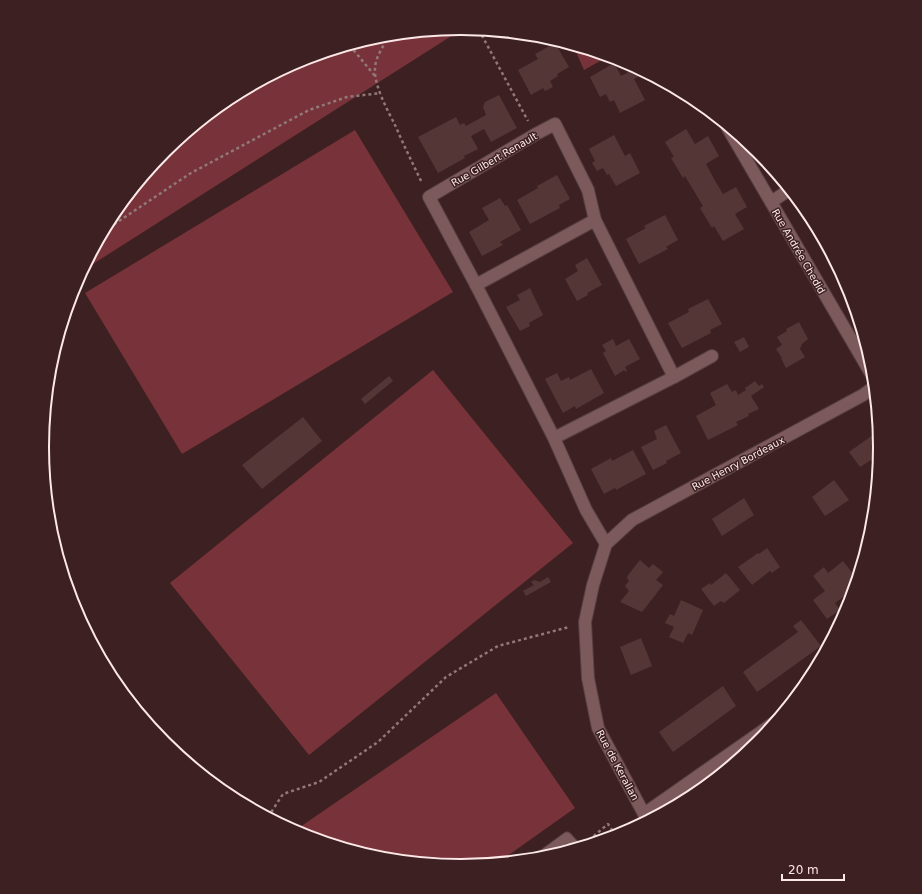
<svg xmlns="http://www.w3.org/2000/svg" width="922" height="894" font-family="'DejaVu Sans',sans-serif">
  <style>
    .green { fill: #773339 }
    .building { fill: #553637 }
    .lines { fill: none; stroke-linecap: round; stroke-linejoin: round }
    .service-casing { stroke: #573e40; stroke-width: 11 }
    .minor-casing { stroke: #573e40; stroke-width: 14 }
    .path { stroke: #917879; stroke-width: 2.5; stroke-dasharray: 3 3; stroke-linecap: butt }
    .service { stroke: #7c5a5b; stroke-width: 9 }
    .minor { stroke: #7c5a5b; stroke-width: 12 }
    .labels { text-anchor: middle; stroke-width: 3; stroke-linejoin: round; paint-order: stroke }
    .street-label { font-size: 10px; fill: #fce8e8; stroke: #3d2021 }
    .rim { fill: none; stroke: #fce8e8; stroke-width: 2 }
  </style>
  <rect width="100%" height="100%" fill="#3d2021"/>
  <g class="green">
    <polygon points="461,28 464,28 82,271 113,214 165,151 228,98 301,60 379,36"/>
    <polygon points="573,45 609,56 584,70"/>
    <polygon points="355,130 453,292 182,454 85,293"/>
    <polygon points="433,370 573,543 309,755 170,583"/>
    <polygon points="496,693 575,808 499,862 461,866 379,858 300,834 294,831"/>
  </g>
  <g class="building">
    <polygon points="555,43 569,67 557,74 558,76 550,81 553,87 545,91 543,88 531,95 518,70 538,59 535,54"/>
    <polygon points="614,63 621,76 634,69 639,76 634,79 645,100 620,113 614,100 610,102 606,94 600,97 590,77"/>
    <polygon points="499,95 517,128 491,142 484,129 471,136 478,149 464,156 465,158 438,173 418,137 456,117 460,125 464,123 466,126 486,115 483,107 485,102"/>
    <polygon points="686,129 695,144 708,136 719,156 706,164 714,179 723,194 736,187 747,207 735,214 744,229 723,241 714,226 712,228 700,208 703,206 685,176 683,178 671,158 674,157 665,142"/>
    <polygon points="614,135 625,156 630,153 640,173 616,186 609,174 607,175 603,168 597,171 592,163 595,161 589,149"/>
    <polygon points="753,147 757,151 770,166 766,169 752,148"/>
    <polygon points="557,175 570,199 559,205 560,208 530,224 517,200 538,188 537,186"/>
    <polygon points="500,198 505,206 507,205 521,230 500,242 503,245 482,256 469,232 489,220 482,208"/>
    <polygon points="665,215 678,240 666,247 668,249 639,264 626,239 646,228 644,226"/>
    <polygon points="587,258 602,285 587,293 588,295 577,301 565,279 578,271 575,265"/>
    <polygon points="530,288 543,315 529,323 530,326 520,331 506,307 520,300 517,295"/>
    <polygon points="708,299 722,324 710,330 711,333 682,348 668,323 689,312 688,309"/>
    <polygon points="799,322 808,339 802,344 800,349 805,357 786,368 781,358 782,358 776,349 782,345 777,337 787,331 786,329"/>
    <polygon points="744,337 749,347 740,352 734,342"/>
    <polygon points="613,339 616,346 629,339 640,359 625,367 627,371 626,372 624,370 615,376 603,353 606,351 602,345"/>
    <polygon points="591,369 604,393 576,409 575,406 563,413 545,379 557,373 561,381 569,377 570,380"/>
    <polygon points="389,376 393,381 365,404 361,399"/>
    <polygon points="755,381 759,386 762,384 764,387 751,396 759,409 748,414 749,416 736,422 738,425 708,440 696,416 716,405 710,393 727,384 732,392 736,390 738,395 746,390 745,388"/>
    <polygon points="876,407 877,419 877,420 870,412"/>
    <polygon points="303,417 322,441 262,489 242,465"/>
    <polygon points="666,425 681,453 666,461 667,463 653,470 641,447 657,439 654,431"/>
    <polygon points="877,432 879,433 880,447 878,464 876,466 871,460 860,467 849,452"/>
    <polygon points="633,450 646,474 616,490 615,488 604,494 591,469 611,458 612,461"/>
    <polygon points="834,480 849,500 825,516 812,497"/>
    <polygon points="744,498 754,515 722,536 712,519"/>
    <polygon points="767,548 780,567 772,573 770,571 752,585 738,567 758,553 759,554"/>
    <polygon points="640,560 649,568 653,564 663,572 656,580 663,585 642,612 620,602 629,591 625,586 629,581 627,578 628,575"/>
    <polygon points="843,561 857,579 853,590 835,603 840,610 827,619 813,600 825,591 813,576 824,567 828,573"/>
    <polygon points="726,573 740,590 724,603 721,601 714,606 701,589 710,583 711,585"/>
    <polygon points="548,577 551,582 526,596 523,591 534,585 531,582 534,580 540,582"/>
    <polygon points="681,600 703,610 692,635 688,633 683,643 669,637 674,627 665,623 670,614 674,616"/>
    <polygon points="801,620 821,646 757,692 743,672 798,632 793,626"/>
    <polygon points="641,638 652,666 631,675 620,647"/>
    <polygon points="723,686 736,706 673,752 659,732"/>
  </g>
  <g class="lines">
    <g class="service-casing">
      <polyline id="service" points="537,859 567,837 577,848"/>
    </g>
    <g class="minor-casing">
      <g id="minor">
        <polyline points="726,125 873,377"/>
        <polyline points="771,202 789,190"/>
        <polyline points="476,285 595,220"/>
        <polyline points="674,377 712,356"/>
        <polyline points="554,438 674,377 595,220 588,190 555,124 536,134 429,197 476,285 554,438 586,510 606,544"/>
        <polyline points="644,814 775,722"/>
        <polyline points="649,820 644,814 598,728 588,678 585,622 593,585 606,544 632,520 863,395 874,387"/>
      </g>
    </g>
    <g class="path">
      <polyline points="479,30 528,121"/>
      <path d="M389 35C384 46 375 57 375 69 374 86 388 111 396 127 404 146 413 164 422 183"/>
      <polyline points="351,45 351,47 375,76"/>
      <polyline points="104,231 191,173 309,110 347,97 381,93"/>
      <polyline points="268,817 283,794 319,782 378,742 446,677 498,646 569,627"/>
      <polyline points="589,840 608,824 616,836"/>
    </g>
    <use href="#service" class="service"/>
    <use href="#minor" class="minor"/>
  </g>
  <g class="labels">
    <g class="street-label">
      <text transform="translate(494 159) rotate(-30)" y="4">Rue Gilbert Renault</text>
      <text transform="translate(799 251) rotate(60)" y="4">Rue Andrée Chedid</text>
      <text transform="translate(738 463) rotate(-28)" y="4">Rue Henry Bordeaux</text>
      <text transform="translate(618 765) rotate(62)" y="4">Rue de Kerallan</text>
    </g>
  </g>
  <path d="M0 0H922V894H0ZM49 447a412 412 0 1 1 824 0a412 412 0 1 1-824 0Z" fill="#3d2021" fill-rule="evenodd"/>
  <path class="rim" d="M49 447a412 412 0 1 1 824 0a412 412 0 1 1-824 0Z"/>
  <path d="M782 874v6h62v-6" fill="none" stroke="#fce8e8" stroke-width="2"/>
  <text x="788" y="874" font-size="12" fill="#fce8e8" stroke="#3d2021" stroke-width="3" paint-order="stroke">20 m</text>
</svg>
